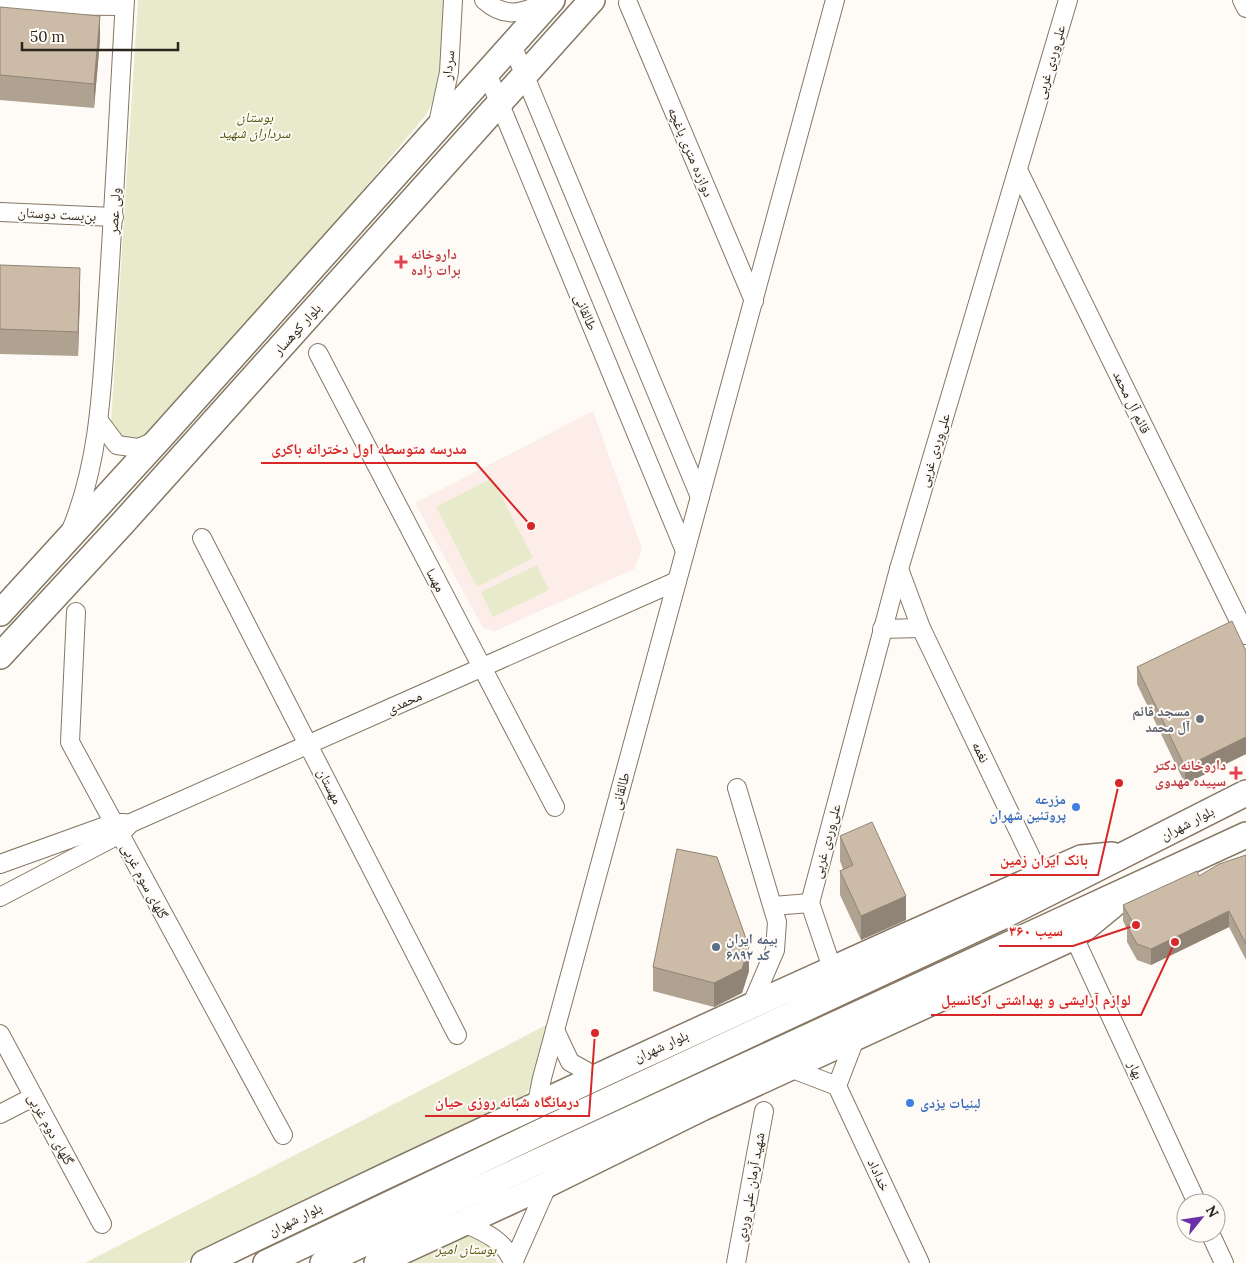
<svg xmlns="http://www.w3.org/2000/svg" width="1246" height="1263" font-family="Lora,'Noto Naskh Arabic',serif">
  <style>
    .education { fill: #fcede8 }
    .green { fill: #e7ebcc }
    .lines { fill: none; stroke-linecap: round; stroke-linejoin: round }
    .street-casing { stroke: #857763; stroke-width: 20 }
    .secondary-casing { stroke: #857763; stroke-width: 28 }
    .street { stroke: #fff; stroke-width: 18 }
    .secondary { stroke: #fff; stroke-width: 25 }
    .wall { fill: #afa290 }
    .shaded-wall { fill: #8f8475 }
    .building { fill: #ccbca7; stroke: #8f8475 }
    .health-dot { fill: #e0444e; stroke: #fefaf6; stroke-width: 2 }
    .worship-dot { fill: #6b7280; stroke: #fefaf6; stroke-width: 2 }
    .shop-dot { fill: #3f7fe0; stroke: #fefaf6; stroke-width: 2 }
    .service-dot { fill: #5c6f8a; stroke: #fefaf6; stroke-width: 2 }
    .labels { text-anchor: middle; stroke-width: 4; stroke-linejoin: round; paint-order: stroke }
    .street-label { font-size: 14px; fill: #2a251c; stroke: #fefaf6 }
    .park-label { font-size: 14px; font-style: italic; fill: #505404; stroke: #fefaf6 }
    .health-label { font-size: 14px; font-weight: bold; fill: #be3a42; stroke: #fefaf6; text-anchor: start }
    .worship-label { font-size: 14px; font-weight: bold; fill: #5b616d; stroke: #fefaf6; text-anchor: end }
    .shop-label { font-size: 14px; font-weight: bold; fill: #366cbe; stroke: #fefaf6; text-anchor: end }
    .service-label { font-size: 14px; font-weight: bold; fill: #4e5e75; stroke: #fefaf6; text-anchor: start }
    .leader { fill: none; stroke: #d62828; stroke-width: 2 }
    .callout-dot { fill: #d62828; stroke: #fefaf6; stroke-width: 2 }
    .callout-label { font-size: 15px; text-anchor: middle; font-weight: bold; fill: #d62828; stroke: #fefaf6; stroke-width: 4; stroke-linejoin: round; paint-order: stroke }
  </style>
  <rect width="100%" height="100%" fill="#fefaf6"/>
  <polygon class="education" points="593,411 642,549 634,569 495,631 483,628 415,503"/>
  <g class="green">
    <path d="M138 0H444L445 30 438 93 426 115 227 351 151 433C132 444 122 444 111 423Z"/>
    <polygon points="492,478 533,558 477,587 436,507"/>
    <polygon points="537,565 549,590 493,617 481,592"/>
    <path d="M548 1024 534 1080 521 1102 184 1263H85C239 1183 394 1105 548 1024Z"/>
    <polygon points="472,1234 492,1248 497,1263 395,1263 448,1238"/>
  </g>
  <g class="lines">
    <g class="street-casing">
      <g id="street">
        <path d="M484 0C504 18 521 14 544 3"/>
        <polyline points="1242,0 1246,8"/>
        <polyline points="628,3 754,301"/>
        <polyline points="0,5 124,6"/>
        <polyline points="512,45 700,497"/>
        <polyline points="487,73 685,551"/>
        <polyline points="437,128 449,72 453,0"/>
        <polyline points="1018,170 1246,635"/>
        <polyline points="0,212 114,217"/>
        <polyline points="318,353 555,807"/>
        <polyline points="99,421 117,445 138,448 155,441"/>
        <path d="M71 530C100 461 102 384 107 310 114 207 119 103 125 0"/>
        <polyline points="202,538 457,1035"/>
        <polyline points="899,569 921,628 1040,876"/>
        <polyline points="76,612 70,742 283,1135"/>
        <polyline points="882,629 921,628"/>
        <polyline points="737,788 777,922 775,950 751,1006"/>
        <polyline points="0,864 114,823 125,823"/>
        <polyline points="0,897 120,834 131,823 677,581"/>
        <polyline points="773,906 810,903"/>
        <polyline points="1074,937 1197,1203"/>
        <polyline points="832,968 810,903 899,569 1068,0"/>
        <polyline points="555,1030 570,1062 595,1076"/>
        <polyline points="0,1034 102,1224"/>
        <polyline points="790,1068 837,1086 855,1039"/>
        <polyline points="837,1086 920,1263"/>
        <polyline points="537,1103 542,1078 835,0"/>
        <polyline points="0,1114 33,1097"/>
        <path d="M462 1222C484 1232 503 1239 513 1262"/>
        <polyline points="1210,1233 1224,1263"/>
        <polyline points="513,1263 548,1184"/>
        <polyline points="736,1263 764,1111"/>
      </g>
    </g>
    <g class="secondary-casing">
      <g id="secondary">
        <polyline points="0,613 160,438 552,0"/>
        <polyline points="0,656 121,525 592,0"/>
        <path d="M204 1263C494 1123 786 988 1081 858L1112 855"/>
        <polyline points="266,1263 551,1127 999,918 1246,793"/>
        <polyline points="323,1263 448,1203 1246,835"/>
        <polyline points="377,1263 548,1184 702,1108 1074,937 1113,905"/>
      </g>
    </g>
    <use href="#street" class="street"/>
    <use href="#secondary" class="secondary"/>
  </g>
  <g class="wall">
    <polygon points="0,7 100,40 94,108 0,100"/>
    <polygon points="0,265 80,292 78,356 0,354"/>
    <polygon points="1246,651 1246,754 1185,784 1137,684 1137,667"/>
    <polygon points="840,836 906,920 861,940 840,895 840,871 843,869 840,861"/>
    <polygon points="1246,855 1246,960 1229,927 1151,965 1137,960 1127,942 1127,929 1123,921 1123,905 1199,876"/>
    <polygon points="653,967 749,971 742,993 714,1007 653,991"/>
  </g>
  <g class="shaded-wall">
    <polygon points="100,16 100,40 94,108 94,84"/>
    <polygon points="80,268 80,292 78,356 78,332"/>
    <polygon points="1246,737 1246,754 1185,784 1185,767"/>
    <polygon points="906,896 906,920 861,940 861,916"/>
    <polygon points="1229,911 1229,927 1151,965 1151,949"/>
    <polygon points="749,947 749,971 742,993 714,1007 714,983"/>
  </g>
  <g class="building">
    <polygon points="0,7 100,16 94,84 0,75"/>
    <polygon points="0,265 80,268 78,332 0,329"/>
    <polygon points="1232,621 1246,651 1246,737 1185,767 1137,667"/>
    <polygon points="872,822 906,896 861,916 840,871 853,865 840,836"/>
    <polygon points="677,849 717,857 749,947 742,969 714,983 653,967"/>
    <polygon points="1246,855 1246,944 1229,911 1151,949 1137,944 1127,926 1133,923 1123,905 1197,871 1199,876 1219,864"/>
  </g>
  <g class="health-dot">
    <path d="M398.5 254.5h5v5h5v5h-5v5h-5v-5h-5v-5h5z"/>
    <path d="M1233.5 765.5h5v5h5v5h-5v5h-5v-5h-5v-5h5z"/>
  </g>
  <circle class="worship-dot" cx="1200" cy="719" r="5"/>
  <g class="shop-dot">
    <circle cx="1076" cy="807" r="5"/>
    <circle cx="910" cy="1103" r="5"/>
  </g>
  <circle class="service-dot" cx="716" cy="947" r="5"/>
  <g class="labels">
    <g class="street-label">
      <text transform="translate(1050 62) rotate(-74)" y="5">علی‌وردی غربی</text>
      <text transform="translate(448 65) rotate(-84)" y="5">سردار</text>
      <text transform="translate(691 152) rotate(67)" y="5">دوازده متری باغچه</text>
      <text transform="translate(114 211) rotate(-87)" y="5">ولی عصر</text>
      <text transform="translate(57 214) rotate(3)" y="5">بن‌بست دوستان</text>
      <text transform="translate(586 312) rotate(67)" y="5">طالقانی</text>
      <text transform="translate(297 329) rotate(-48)" y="5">بلوار کوهسار</text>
      <text transform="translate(1132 402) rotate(64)" y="5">قائم آل محمد</text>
      <text transform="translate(934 450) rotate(-73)" y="5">علی‌وردی غربی</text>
      <text transform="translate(436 580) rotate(62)" y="5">مهسا</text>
      <text transform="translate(404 702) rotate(-24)" y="5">محمدی</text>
      <text transform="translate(981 752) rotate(64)" y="5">نغمه</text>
      <text transform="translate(330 786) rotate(63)" y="5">مهستان</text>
      <text transform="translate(620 791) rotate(-75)" y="5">طالقانی</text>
      <text transform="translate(1187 823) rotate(-27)" y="5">بلوار شهران</text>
      <text transform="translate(826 841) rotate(-75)" y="5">علی‌وردی غربی</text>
      <text transform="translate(145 881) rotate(62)" y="5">گلهای سوم غربی</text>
      <text transform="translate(661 1046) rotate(-24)" y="5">بلوار شهران</text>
      <text transform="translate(1136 1070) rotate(66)" y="5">بهار</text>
      <text transform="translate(51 1129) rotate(61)" y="5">گلهای دوم غربی</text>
      <text transform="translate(879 1175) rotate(65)" y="5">خداداد</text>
      <text transform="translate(750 1187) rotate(-80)" y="5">شهید آرمان علی وردی</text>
      <text transform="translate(295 1219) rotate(-26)" y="5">بلوار شهران</text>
    </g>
    <g class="park-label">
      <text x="255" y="122">بوستان<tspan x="255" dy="16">سرداران شهید</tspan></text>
      <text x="466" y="1254">بوستان امیر</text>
    </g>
    <g class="health-label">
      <text x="411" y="259">داروخانه<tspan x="411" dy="16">برات زاده</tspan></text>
      <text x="1226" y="770" text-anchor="end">داروخانه دکتر<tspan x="1226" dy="16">سپیده مهدوی</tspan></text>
    </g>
    <g class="worship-label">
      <text x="1190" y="716">مسجد قائم<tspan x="1190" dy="16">آل محمد</tspan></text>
    </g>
    <g class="shop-label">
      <text x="1066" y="804">مزرعه<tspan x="1066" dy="16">پروتئین شهران</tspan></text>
      <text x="920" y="1108" text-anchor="start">لبنیات یزدی</text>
    </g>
    <g class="service-label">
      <text x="726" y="944">بیمه ایران<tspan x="726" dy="16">کد ۶۸۹۲</tspan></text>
    </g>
  </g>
  <path class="leader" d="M531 526L476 463H261M1119 783L1098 875H990M1136 925L1073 946H999M1175 942L1141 1015H931M595 1033L589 1116H425"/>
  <g class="callout-dot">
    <circle cx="531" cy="526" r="5"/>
    <circle cx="1119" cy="783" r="5"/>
    <circle cx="1136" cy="925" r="5"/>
    <circle cx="1175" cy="942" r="5"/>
    <circle cx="595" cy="1033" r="5"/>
  </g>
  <g class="callout-label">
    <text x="369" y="454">مدرسه متوسطه اول دخترانه باکری</text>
    <text x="1044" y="865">بانک ایران زمین</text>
    <text x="1036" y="936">سیب ۳۶۰</text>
    <text x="1036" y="1005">لوازم آرایشی و بهداشتی ارکانسیل</text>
    <text x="507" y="1107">درمانگاه شبانه روزی حیان</text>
  </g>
  <g transform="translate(1201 1218) rotate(60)"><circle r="24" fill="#fefaf6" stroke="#a9a59f"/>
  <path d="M0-4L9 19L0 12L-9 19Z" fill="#6930a7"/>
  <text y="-8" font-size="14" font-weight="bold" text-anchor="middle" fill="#2a251c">N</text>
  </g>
  <path d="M22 42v8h156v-8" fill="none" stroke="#2a251c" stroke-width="2.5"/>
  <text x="30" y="42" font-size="15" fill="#2a251c" stroke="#fefaf6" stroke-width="4" paint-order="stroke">50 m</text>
</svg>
